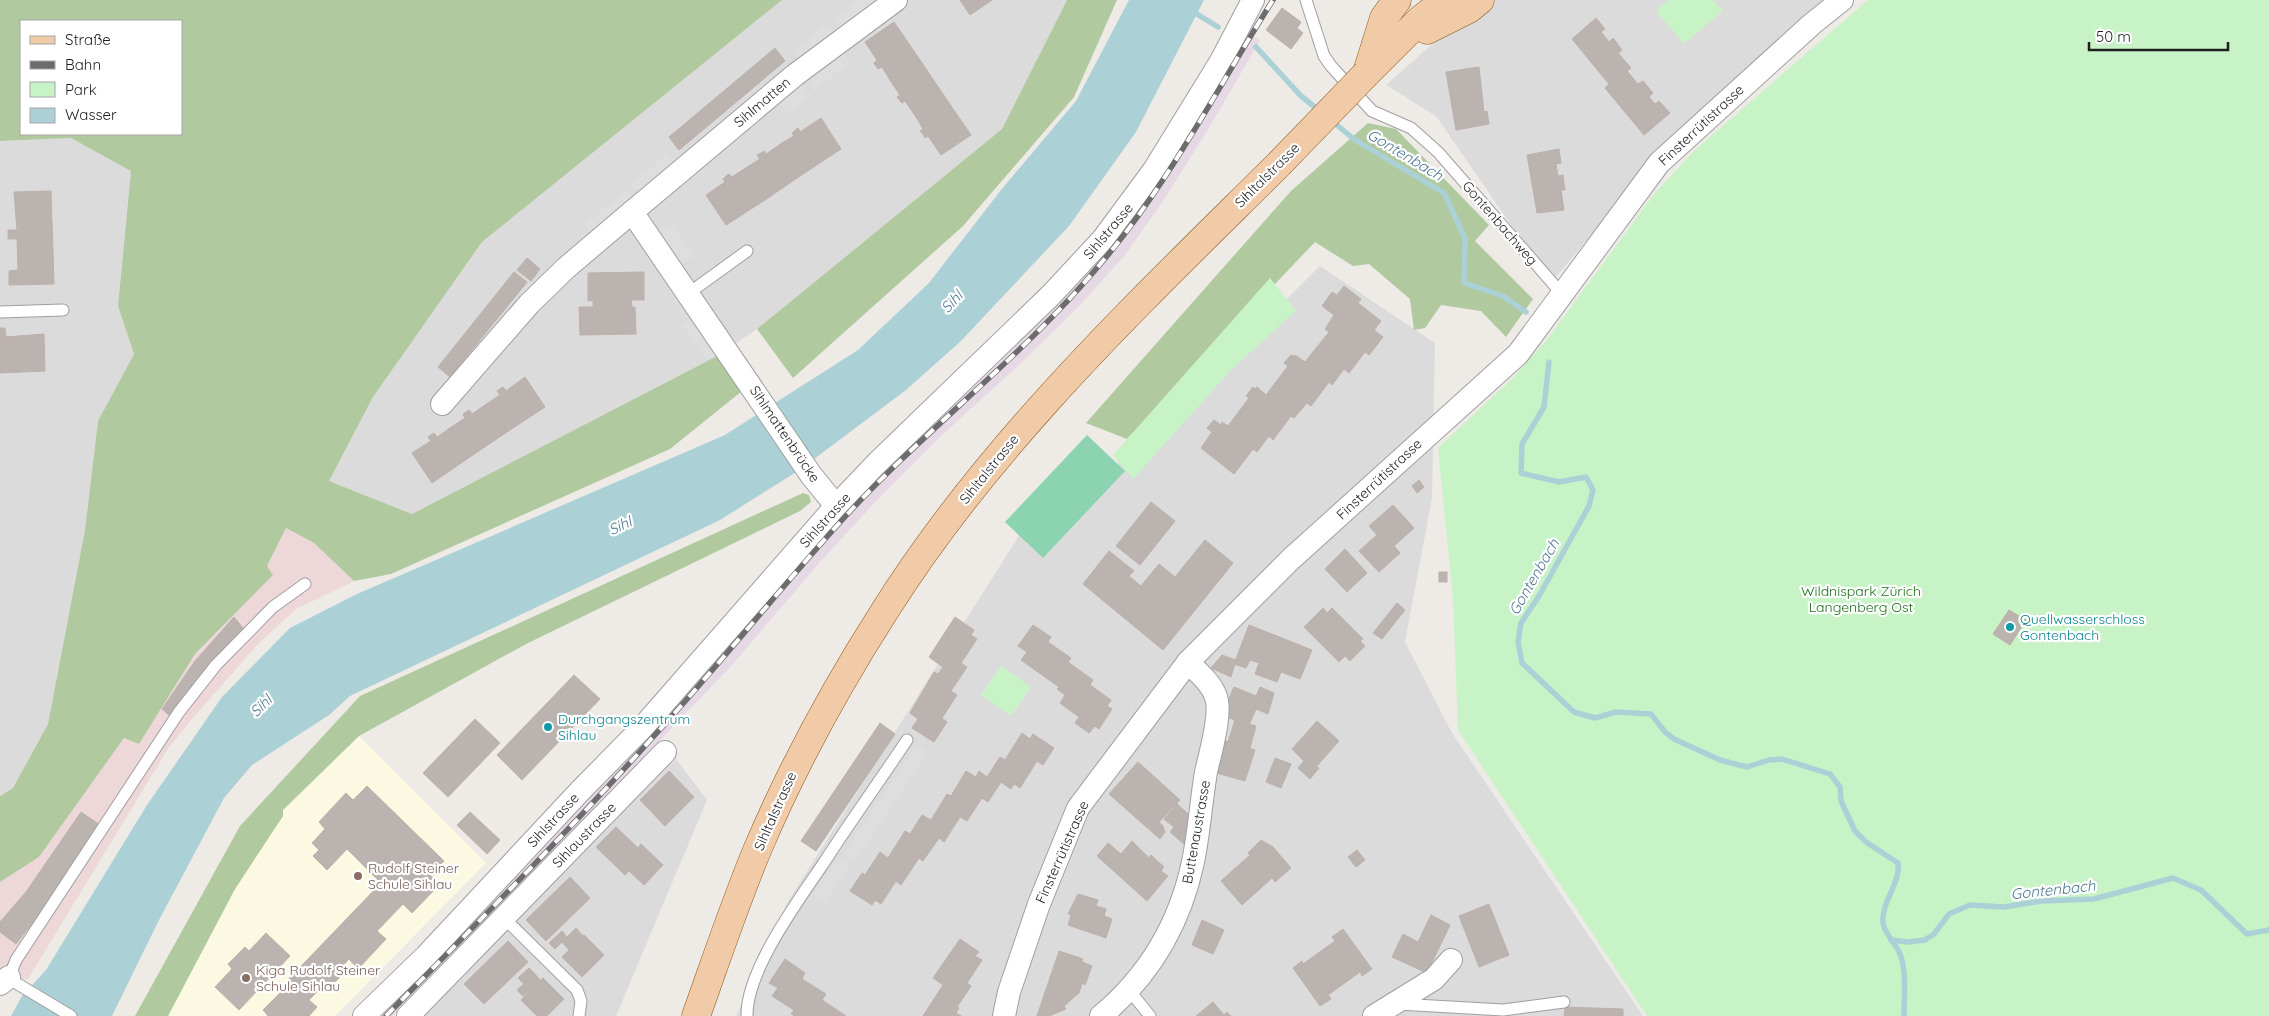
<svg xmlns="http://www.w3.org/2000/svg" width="2269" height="1016" font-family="Quicksand,sans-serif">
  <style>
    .residential { fill: #dcdbdb }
    .commercial { fill: #edd7d8 }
    .industrial { fill: #e6d8e5 }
    .education { fill: #fbf9e1 }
    .forest { fill: #b0c99f; fill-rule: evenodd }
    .park { fill: #c8f3c7 }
    .pitch { fill: #8cd4b1 }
    .parking { fill: #dedede }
    .water { fill: #abd1d7 }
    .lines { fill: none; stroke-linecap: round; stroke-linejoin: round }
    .stream { stroke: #abd1d7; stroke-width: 5.5 }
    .building { fill: #bbb3af; stroke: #beb0aa }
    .lane-casing { stroke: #9f9f9f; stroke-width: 13 }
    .street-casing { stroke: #9f9f9f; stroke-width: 24 }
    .primary-casing { stroke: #885411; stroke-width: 29 }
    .lane { stroke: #fff; stroke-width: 11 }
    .street { stroke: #fff; stroke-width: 22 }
    .primary { stroke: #f1caa7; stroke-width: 28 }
    .rail-casing { stroke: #6c6c6c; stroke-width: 5.5 }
    .rail { stroke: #fff; stroke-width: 4; stroke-dasharray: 11; stroke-linecap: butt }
    .primary-bridge-casing { stroke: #885411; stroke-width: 29; stroke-linecap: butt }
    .primary-bridge { stroke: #f1caa7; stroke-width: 28 }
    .culture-dot { fill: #0f9aa8; stroke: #fff; stroke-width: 2 }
    .education-dot { fill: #8d6e63; stroke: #fff; stroke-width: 2 }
    .labels { text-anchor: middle; stroke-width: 4.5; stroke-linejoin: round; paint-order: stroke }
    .street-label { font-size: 14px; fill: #1e1e1e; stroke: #fff }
    .park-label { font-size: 14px; fill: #1a7118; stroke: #fff }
    .culture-label { font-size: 14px; fill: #0d838f; stroke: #fff; text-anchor: start }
    .education-label { font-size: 14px; fill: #785e54; stroke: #fff; text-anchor: start }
    .water-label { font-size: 15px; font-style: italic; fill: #4e7894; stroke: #fff }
  </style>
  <rect width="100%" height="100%" fill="#eeeae6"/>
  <g class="residential">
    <polygon points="782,0 1067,0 1002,129 757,329 719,355 412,514 329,481 373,397 482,242"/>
    <polygon points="1482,0 1834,0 1651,163 1551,283 1436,116 1386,85"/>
    <polygon points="71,138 131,170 118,306 134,354 98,421 85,530 48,724 13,788 0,796 0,141"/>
    <polygon points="1320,266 1435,343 1432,498 1405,642 1452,733 1643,1016 736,1016 787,903 1020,534 1135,451"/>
    <polygon points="676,759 707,800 616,1016 414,1016"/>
  </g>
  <polygon class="commercial" points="286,528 314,543 354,581 296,609 258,644 198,712 169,747 28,979 18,980 9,977 0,998 0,882 39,857 124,738 139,744 195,654 273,575 267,566"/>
  <polygon class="industrial" points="1246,32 1260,40 1209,128 1165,198 1125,255 1080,305 1018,366 942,435 879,498 819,563 732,665 459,950 392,1016 374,1016 835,520 1053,304"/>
  <polygon class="education" points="359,736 486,863 335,1016 168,1016 235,889 283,816 283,810"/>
  <g class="forest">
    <path d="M0 0H782L482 242 373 397 329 481 412 514 719 355 742 391 670 449 391 574 354 581 314 543 286 528 267 566 273 575 195 654 139 744 124 738 39 857 0 882V796L13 788 48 724 85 530 98 421 134 354 118 306 131 171 71 138 0 141ZM21 21H181V134H21Z"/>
    <polygon points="1067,0 1117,0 1074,97 963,226 793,378 757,329 1002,129"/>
    <polygon points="1368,123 1396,129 1489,225 1475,241 1533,299 1506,337 1481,311 1441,305 1425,328 1414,330 1410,299 1369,264 1353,266 1315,242 1127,439 1086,423 1291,191"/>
    <polygon points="803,493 809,495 811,502 800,511 526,644 359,736 283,810 283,816 235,889 168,1016 135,1016 240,826 360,696"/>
  </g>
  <g class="park">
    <polygon points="1668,0 1713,0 1723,11 1684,44 1656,11"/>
    <polygon points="1868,0 2269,0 2269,1016 1647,1016 1458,730 1453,599 1438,448 1513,378 1549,337 1655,193 1694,151"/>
    <polygon points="1270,278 1296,311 1232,369 1133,479 1113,455"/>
    <polygon points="1001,666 1031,687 1011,716 981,695"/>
  </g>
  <polygon class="pitch" points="1087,435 1125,471 1043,558 1005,522"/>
  <g class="parking">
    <polygon points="856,0 880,0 842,29 833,18"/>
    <polygon points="827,23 836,34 800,62 791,52"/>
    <polygon points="841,50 850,62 814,91 804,79"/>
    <polygon points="800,84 810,95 788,113 779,102"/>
    <polygon points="666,155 676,166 640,196 631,185"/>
    <polygon points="626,190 635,201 594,235 585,224"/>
    <polygon points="672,223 694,256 681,265 658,232"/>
    <polygon points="696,317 719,352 706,360 683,326"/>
    <polygon points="916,745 928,753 855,862 844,854"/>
    <polygon points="838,858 850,865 825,902 813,894"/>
  </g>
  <polygon class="water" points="1129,0 1204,0 1136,132 1069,226 961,341 906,390 798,471 720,520 350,696 329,715 252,765 224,798 158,922 112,1016 11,1016 22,996 46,970 147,805 222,697 290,628 357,594 725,435 858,350 929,283 1001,190 1076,101"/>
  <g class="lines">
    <g class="stream">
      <polyline points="1192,11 1218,27"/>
      <polyline points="1256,47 1301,96 1321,112"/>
      <polyline points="1332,121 1355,140 1444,193 1465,238 1464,283 1503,296 1526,312"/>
      <path d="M1549 362 1544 407 1522 444 1521 473 1559 482 1586 477 1593 490 1589 506 1539 596 1521 623 1518 642 1522 663 1574 712 1595 718 1616 712 1651 714 1665 732 1674 739 1720 760 1747 767 1769 760 1782 759 1830 774 1840 787 1841 801 1855 831 1866 842 1898 863C1901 883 1881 902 1883 923 1885 935 1896 943 1900 954 1907 972 1904 996 1904 1016"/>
      <polyline points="1891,940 1908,942 1925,940 1934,934 1949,914 1970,905 2004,907 2041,901 2094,899 2173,878 2201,890 2247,934 2269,930"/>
    </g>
  </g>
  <g class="building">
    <polygon points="960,0 992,0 970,15"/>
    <polygon points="1282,8 1301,22 1297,28 1303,33 1291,49 1266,30"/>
    <polygon points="1596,18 1605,29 1601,32 1609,42 1613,38 1622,50 1618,53 1631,68 1627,71 1638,84 1643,81 1653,93 1649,97 1655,104 1659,101 1670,113 1644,135 1605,88 1609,84 1572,39"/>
    <polygon points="894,22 920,60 890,80 882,67 878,69 874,63 877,60 865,42"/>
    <polygon points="775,48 785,61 679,150 669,137"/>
    <polygon points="920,60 945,97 916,117 905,101 902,103 897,97 900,95 890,80"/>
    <polygon points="1479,67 1484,112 1487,111 1489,124 1456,130 1446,72"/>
    <polygon points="945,97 971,135 941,155 928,136 925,138 923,134 920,131 923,129 916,117"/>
    <polygon points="821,118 841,149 803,174 782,143 794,136 792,133 798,128 800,132"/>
    <polygon points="782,143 803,174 765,200 744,169 760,159 757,155 761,153 764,151 766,154"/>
    <polygon points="1559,149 1561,163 1556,164 1558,176 1563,175 1565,190 1561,190 1564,210 1537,213 1527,155"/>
    <polygon points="744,169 765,200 726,225 706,195 725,182 723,179 726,176 729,174 732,177"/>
    <polygon points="51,191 54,284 9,285 9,271 18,270 17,239 8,239 8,230 17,230 14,192"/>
    <polygon points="527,258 540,269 531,281 517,270"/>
    <polygon points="514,272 527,282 450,377 438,367"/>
    <polygon points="644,272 644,300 631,300 632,307 635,307 636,334 580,335 579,307 593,307 593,300 588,301 588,273"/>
    <polygon points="1344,286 1361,299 1358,303 1381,321 1374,330 1383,337 1369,355 1365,352 1349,373 1344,369 1332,385 1329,382 1311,406 1307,403 1294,418 1291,416 1273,440 1269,436 1257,452 1253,449 1234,474 1201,448 1212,432 1207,428 1214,420 1221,425 1222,422 1228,426 1249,398 1246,396 1253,387 1255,389 1257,387 1266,395 1288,366 1284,363 1291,355 1294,356 1295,355 1305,362 1329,332 1325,329 1334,315 1322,306 1332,292 1337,295"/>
    <polygon points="0,328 5,328 6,337 44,334 45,371 0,373"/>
    <polygon points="525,377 545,407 507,432 488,403 500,395 497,391 503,387 506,391"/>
    <polygon points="488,403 507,432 470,457 450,428 465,418 463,414 469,410 472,414"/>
    <polygon points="450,428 470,457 432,483 412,453 431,441 428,437 434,433 437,437"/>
    <polygon points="1419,480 1424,487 1417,493 1412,486"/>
    <polygon points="1151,502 1175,521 1140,565 1116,546"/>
    <polygon points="1393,505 1414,528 1394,546 1400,553 1379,572 1359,551 1377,535 1369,526"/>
    <polygon points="1205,540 1233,563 1163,650 1083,584 1109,551 1134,571 1129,576 1141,586 1159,564 1175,577"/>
    <polygon points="1345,549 1367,573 1347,592 1325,569"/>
    <rect x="1439" y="572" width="8" height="10"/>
    <polygon points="1397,603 1405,610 1382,639 1373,633"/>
    <polygon points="1323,608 1327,613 1332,608 1363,639 1360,641 1365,646 1350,661 1345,656 1339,662 1304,627"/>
    <polygon points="2009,610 2026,620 2010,645 1993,634"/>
    <polygon points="234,617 243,628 204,670 169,715 162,709 195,661"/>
    <polygon points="955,617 974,630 971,635 977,639 961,663 967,667 951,691 957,695 942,718 947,722 934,742 912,728 918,719 910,713 934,672 938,674 943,667 929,657"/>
    <polygon points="1033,625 1051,637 1048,642 1071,658 1068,662 1093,680 1090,685 1111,700 1107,706 1112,709 1099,729 1095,726 1089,733 1075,723 1079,717 1060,703 1065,695 1057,689 1059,687 1021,660 1027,652 1018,646"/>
    <polygon points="1249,625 1312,650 1300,679 1281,672 1277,682 1255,674 1259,663 1250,660 1246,668 1234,664"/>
    <polygon points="1222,655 1236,660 1231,677 1211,668"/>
    <polygon points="574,675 600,699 522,780 497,755"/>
    <polygon points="1234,687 1256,696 1260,687 1274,693 1268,714 1256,709 1248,727 1222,714"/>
    <polygon points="475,719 500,743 448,797 423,773"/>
    <polygon points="1235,720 1248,727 1249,724 1256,726 1250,748 1228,742"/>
    <polygon points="1317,721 1339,741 1316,767 1319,768 1310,779 1298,768 1304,761 1292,749"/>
    <polygon points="880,723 895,734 816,851 801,841"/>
    <polygon points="1022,733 1030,739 1033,734 1054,748 1043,765 1037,761 1020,788 1014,784 1011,789 1001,782 988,802 982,798 967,821 960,817 944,842 939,838 923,861 919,858 901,885 896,881 881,904 875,900 872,905 850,891 862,873 865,875 880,852 888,858 905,831 910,834 922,815 931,820 947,794 951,796 966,771 976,777 979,771 987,777 1000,757 1005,760"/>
    <polygon points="1223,740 1255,750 1245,781 1213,772"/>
    <polygon points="1275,758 1291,764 1281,788 1266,782"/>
    <polygon points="1138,762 1180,800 1159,822 1163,826 1165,832 1160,839 1109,794"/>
    <polygon points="669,771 694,797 665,826 640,800"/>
    <polygon points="367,786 444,861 430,875 440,884 412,913 403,904 377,931 386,939 358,969 349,959 337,972 341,976 326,991 322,987 309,1000 317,1007 309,1016 268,1016 263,1010 284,989 281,987 381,883 347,849 327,870 313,856 319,850 312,843 325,829 319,822 346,793 353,800"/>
    <polygon points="1177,804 1194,819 1194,832 1184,844 1170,832 1174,827 1164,819"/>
    <polygon points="81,812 100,825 44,908 16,944 0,932 0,922 26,892"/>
    <polygon points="470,812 500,840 487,854 457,825"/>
    <polygon points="616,827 638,848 641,844 663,865 644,885 629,871 625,875 596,847"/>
    <polygon points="1261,840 1273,847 1291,868 1275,882 1272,878 1242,905 1221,881 1250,855 1248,853"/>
    <polygon points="1132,841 1149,858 1151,855 1164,867 1161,871 1168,876 1147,901 1097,856 1108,843 1121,854"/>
    <polygon points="1357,850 1365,860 1356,867 1348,857"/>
    <polygon points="570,877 590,898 546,941 526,920"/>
    <polygon points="1078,894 1098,900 1096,906 1106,909 1104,916 1112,919 1106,938 1068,925 1071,915 1068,914"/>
    <polygon points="1489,904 1509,955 1479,967 1459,916"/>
    <polygon points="1431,915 1450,925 1427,973 1392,957 1403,934 1418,942"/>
    <polygon points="1202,920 1224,930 1213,954 1192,945"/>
    <polygon points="576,928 583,936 569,950 562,942"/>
    <polygon points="1343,929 1372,969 1362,976 1360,972 1328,995 1331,999 1320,1006 1293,968 1302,961 1303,964 1335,941 1332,937"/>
    <polygon points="562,931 567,937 555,949 549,943"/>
    <polygon points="266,933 290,956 239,1010 215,987 232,969 228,964 245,947 249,951"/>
    <polygon points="584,935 604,955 582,977 562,957"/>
    <polygon points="960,939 979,952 975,956 982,960 967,983 971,986 957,1007 959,1008 956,1013 961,1016 923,1016 943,985 933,978"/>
    <polygon points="508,941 528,962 484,1004 464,984"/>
    <polygon points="1059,951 1083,959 1082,962 1092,966 1085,985 1082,983 1079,993 1064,1006 1066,1009 1049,1016 1037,1016"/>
    <polygon points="785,959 805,973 802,979 826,994 822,1000 846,1016 794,1016 791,1014 794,1010 772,996 778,988 769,983"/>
    <polygon points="529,968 535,974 524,984 518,978"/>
    <polygon points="535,974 541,981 523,996 517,990"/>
    <polygon points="543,978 564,999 547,1016 537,1016 521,1000"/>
    <polygon points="1213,1002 1224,1015 1227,1012 1231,1016 1196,1016"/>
    <polygon points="1565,1007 1623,1009 1623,1016 1564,1016"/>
  </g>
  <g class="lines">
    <g class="lane-casing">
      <g id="lane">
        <polyline points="1306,0 1324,56 1331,66 1372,111 1411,128 1438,152 1562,294"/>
        <polyline points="689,293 747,251"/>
        <polyline points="0,312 63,310"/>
        <polyline points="504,918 577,990 581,1001 579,1016"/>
        <polyline points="1129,990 1150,1016"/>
        <polyline points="1398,1004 1503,1010 1564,1002"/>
        <polyline points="71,1016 16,983 9,977 16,960 179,712 216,665 273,607 305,584"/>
        <path d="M747 1016C746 971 798 901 823 864 850 822 879 782 907 740"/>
      </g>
    </g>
    <g class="street-casing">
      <g id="street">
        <polyline points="442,404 529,304 566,268 632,212"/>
        <polyline points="836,506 811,475 632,212 795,75 896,0"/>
        <polyline points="0,984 9,977"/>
        <polyline points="364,1016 426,956 580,791 642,728 836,506 877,463 1051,295 1103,239 1154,170 1221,61 1253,0"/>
        <polyline points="408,1016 665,752"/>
        <polyline points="1004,1016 1009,992 1039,904 1078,808 1188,662 1291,559 1518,354 1659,163 1812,24 1842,0"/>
        <path d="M1101 1016C1149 976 1180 923 1193 862 1199 833 1201 802 1206 772 1210 754 1222 714 1216 697 1211 682 1198 673 1188 662"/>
        <polyline points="1374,1016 1434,979 1451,960"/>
      </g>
    </g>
    <g class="primary-casing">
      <g id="primary">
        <polyline points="1427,30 1469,9 1480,0"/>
        <polyline points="1368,69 1384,18 1397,0"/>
        <polyline points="1366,74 1421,19 1446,0"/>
        <path d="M696 1016C716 960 735 903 758 848 793 766 836 687 884 612 990 443 1138 304 1279 164"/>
      </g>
    </g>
    <use href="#lane" class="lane"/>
    <use href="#street" class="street"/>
    <use href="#primary" class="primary"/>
    <g class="rail-casing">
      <path id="rail" d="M386 1016C476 924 568 832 654 736 718 666 778 591 842 520 924 430 1024 356 1102 262 1170 182 1217 88 1273 0"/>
    </g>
    <use href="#rail" class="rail"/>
    <g class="primary-bridge-casing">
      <polyline id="primary-bridge" points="1279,164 1366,74"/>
    </g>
    <use href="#primary-bridge" class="primary-bridge"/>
  </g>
  <g class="culture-dot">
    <circle cx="2010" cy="627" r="5"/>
    <circle cx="548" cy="727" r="5"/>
  </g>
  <g class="education-dot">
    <circle cx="358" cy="876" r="5"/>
    <circle cx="246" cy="978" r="5"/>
  </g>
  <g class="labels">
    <g class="street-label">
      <text transform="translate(762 102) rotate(-40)" y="5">Sihlmatten</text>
      <text transform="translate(1701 125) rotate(-43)" y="5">Finsterrütistrasse</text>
      <text transform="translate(1267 175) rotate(-45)" y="5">Sihltalstrasse</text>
      <text transform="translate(1500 223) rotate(49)" y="5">Gontenbachweg</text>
      <text transform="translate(1108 231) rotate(-50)" y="5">Sihlstrasse</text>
      <text transform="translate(785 434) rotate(56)" y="5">Sihlmattenbrücke</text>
      <text transform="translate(989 469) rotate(-51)" y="5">Sihltalstrasse</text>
      <text transform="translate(1379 479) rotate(-43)" y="5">Finsterrütistrasse</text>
      <text transform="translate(825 520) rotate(-48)" y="5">Sihlstrasse</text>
      <text transform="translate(775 811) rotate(-66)" y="5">Sihltalstrasse</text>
      <text transform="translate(553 820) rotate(-47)" y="5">Sihlstrasse</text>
      <text transform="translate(1196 832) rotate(-80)" y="5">Buttenaustrasse</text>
      <text transform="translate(584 835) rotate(-46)" y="5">Sihlaustrasse</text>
      <text transform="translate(1062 852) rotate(-66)" y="5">Finsterrütistrasse</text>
    </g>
    <g class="park-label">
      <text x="1861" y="596">Wildnispark Zürich<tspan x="1861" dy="16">Langenberg Ost</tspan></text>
    </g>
    <g class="culture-label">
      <text x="2020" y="624">Quellwasserschloss<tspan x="2020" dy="16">Gontenbach</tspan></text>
      <text x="558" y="724">Durchgangszentrum<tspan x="558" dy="16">Sihlau</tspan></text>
    </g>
    <g class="education-label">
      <text x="368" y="873">Rudolf Steiner<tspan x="368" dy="16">Schule Sihlau</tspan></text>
      <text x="256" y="975">Kiga Rudolf Steiner<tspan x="256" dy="16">Schule Sihlau</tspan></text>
    </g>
    <g class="water-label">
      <text transform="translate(1405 155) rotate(31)" y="5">Gontenbach</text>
      <text transform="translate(952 302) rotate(-47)" y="5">Sihl</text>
      <text transform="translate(620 526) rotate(-25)" y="5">Sihl</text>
      <text transform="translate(1534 577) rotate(-60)" y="5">Gontenbach</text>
      <text transform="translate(261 706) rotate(-45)" y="5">Sihl</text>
      <text transform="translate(2053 890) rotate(-6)" y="5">Gontenbach</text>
    </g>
  </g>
  <rect x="20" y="20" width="162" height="115" fill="#ffffff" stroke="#a5a5a5"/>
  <rect x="30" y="36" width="25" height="8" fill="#f1caa7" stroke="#a5a5a5"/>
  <text x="65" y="45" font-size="15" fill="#1e1e1e">Straße</text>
  <rect x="30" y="61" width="25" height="8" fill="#6c6c6c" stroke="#a5a5a5"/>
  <text x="65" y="70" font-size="15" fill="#1e1e1e">Bahn</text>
  <rect x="30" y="82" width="25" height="15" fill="#c8f3c7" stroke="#a5a5a5"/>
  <text x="65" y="95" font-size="15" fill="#1e1e1e">Park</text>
  <rect x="30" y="108" width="25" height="15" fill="#abd1d7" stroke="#a5a5a5"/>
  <text x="65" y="120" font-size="15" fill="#1e1e1e">Wasser</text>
  <path d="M2089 42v8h139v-8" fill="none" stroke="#1e1e1e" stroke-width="2.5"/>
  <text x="2096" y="42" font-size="15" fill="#1e1e1e" stroke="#ffffff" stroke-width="4" paint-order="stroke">50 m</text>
</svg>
